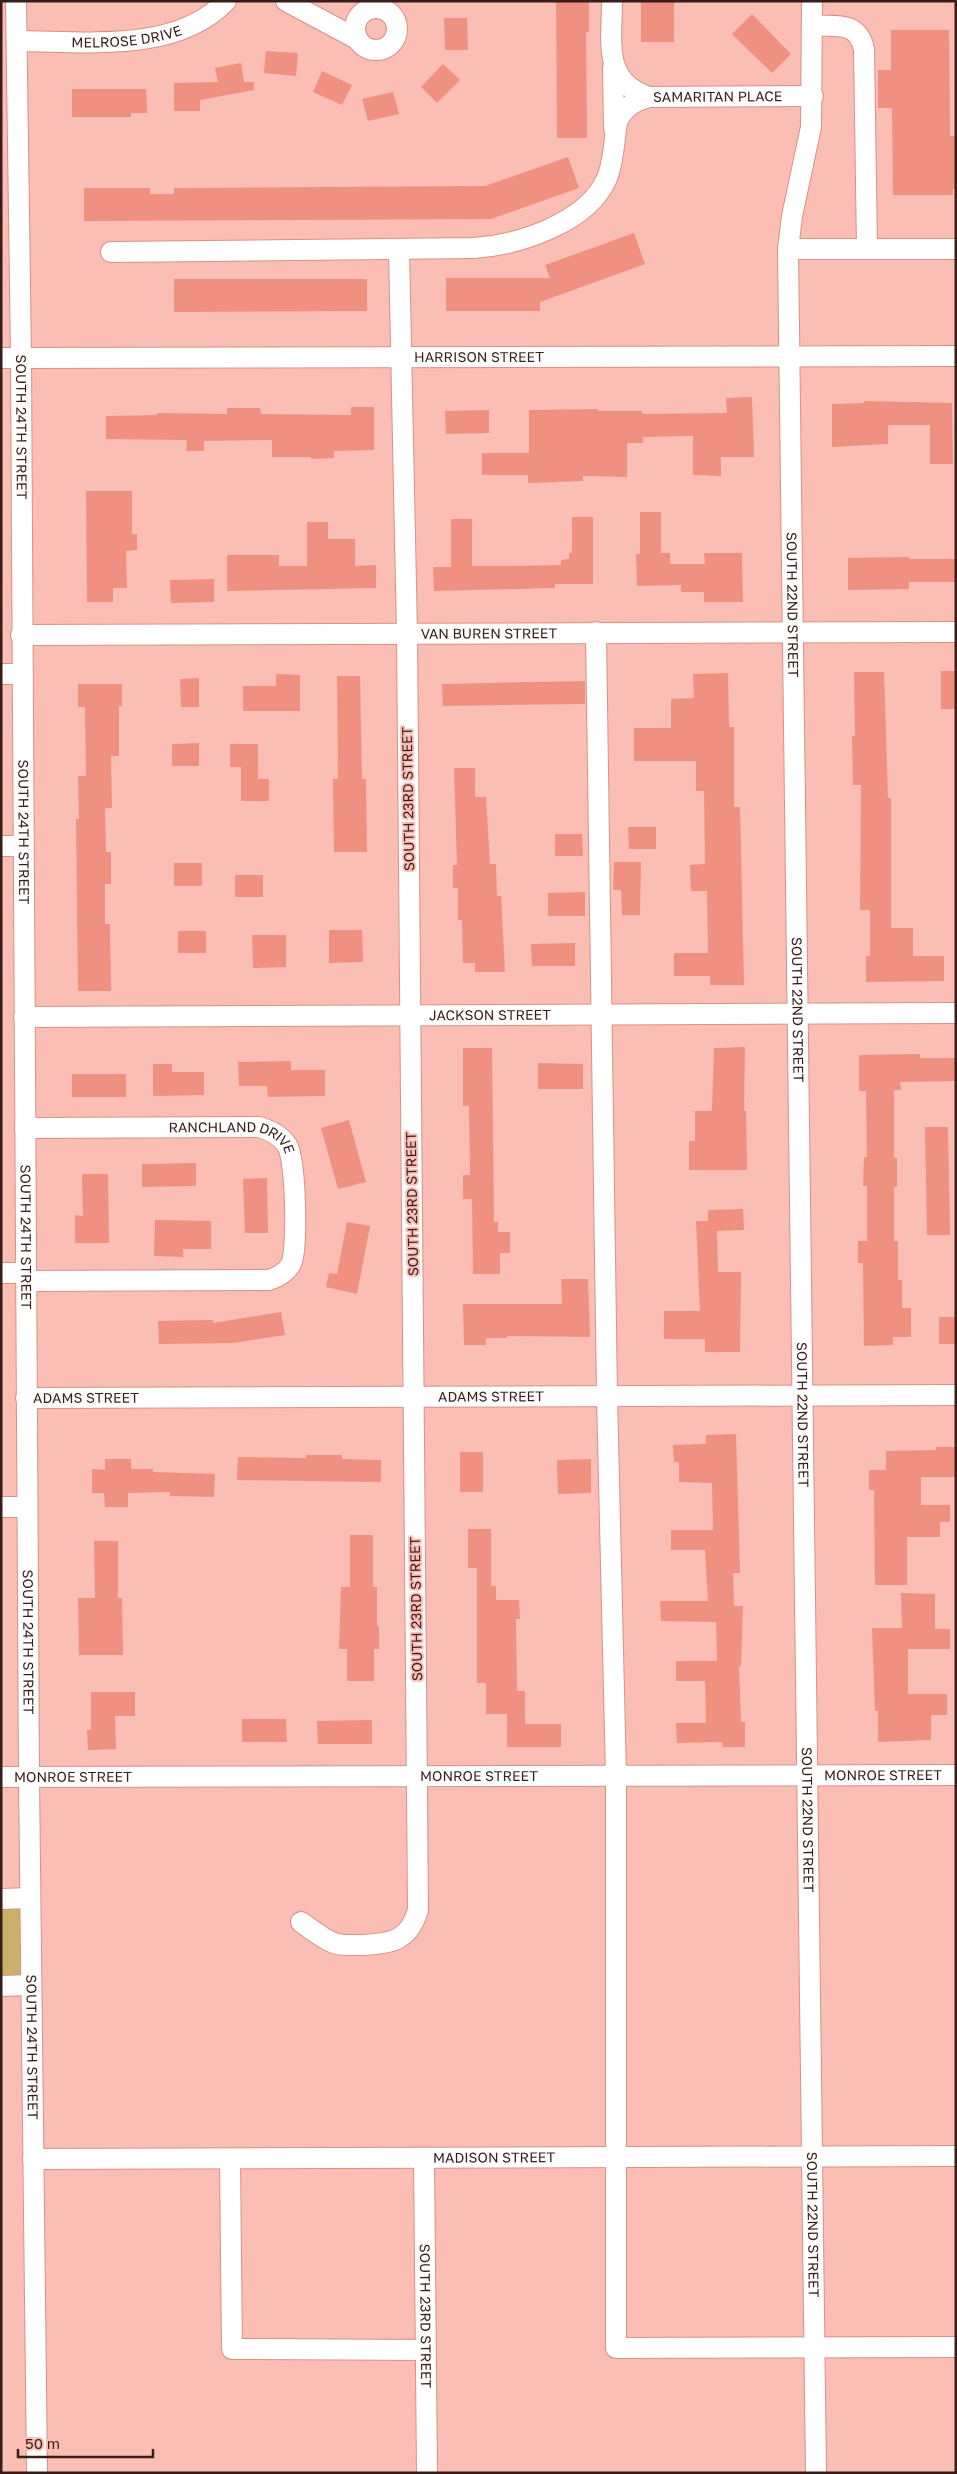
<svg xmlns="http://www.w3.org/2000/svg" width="957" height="2474" font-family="'Golos Text',sans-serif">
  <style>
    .green { fill: #cab06b }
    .building { fill: #f09081 }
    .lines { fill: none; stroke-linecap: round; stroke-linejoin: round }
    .minor-casing { stroke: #d99186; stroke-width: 22 }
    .minor { stroke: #fff; stroke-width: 20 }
    .labels { text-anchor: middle; stroke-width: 4; stroke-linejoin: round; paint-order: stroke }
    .street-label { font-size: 14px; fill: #381d18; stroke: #fabeb4 }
  </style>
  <rect width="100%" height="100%" fill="#fabeb4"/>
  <polygon class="green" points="30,1898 31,1985 1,1986 1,1899"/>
  <g class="building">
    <polygon points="556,1 589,1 589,32 586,32 587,138 557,138"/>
    <rect x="641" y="1" width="33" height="41"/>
    <polygon points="752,14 791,54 772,73 732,34"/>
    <polygon points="444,18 467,18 468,50 445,50"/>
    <polygon points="891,30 949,30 950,136 956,136 956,189 953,189 953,195 893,195 892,108 878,108 878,70 891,70"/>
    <polygon points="266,51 298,53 296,76 264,73"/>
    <polygon points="241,63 244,82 254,82 254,90 200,100 200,111 174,111 174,83 218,82 215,68"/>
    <polygon points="443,64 460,80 437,103 421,87"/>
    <polygon points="322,71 352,85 342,105 313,92"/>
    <polygon points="72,89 146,89 147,113 131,113 131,117 72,117"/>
    <polygon points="393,92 399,114 368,121 362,99"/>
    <polygon points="568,157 579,188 491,219 84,221 84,188 150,188 150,194 174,194 174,188 183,188 485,186"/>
    <polygon points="634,233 645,264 540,302 540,311 446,311 446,278 550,278 545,265"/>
    <polygon points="174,279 367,279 367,311 174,312"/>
    <polygon points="752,397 754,457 721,457 721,476 693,475 693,436 643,437 643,443 627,443 627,477 583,476 583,481 528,483 528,475 482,475 482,453 529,453 529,410 598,409 598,411 642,411 642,414 727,413 726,398"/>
    <polygon points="864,401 952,403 953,464 930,464 930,425 888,425 888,444 832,447 832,404 864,403"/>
    <polygon points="351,407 374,407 374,450 334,451 334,458 311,459 311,457 272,457 272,440 204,441 204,451 186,451 187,440 106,439 106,416 157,415 157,413 227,414 227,408 260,408 261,414 351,415"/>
    <polygon points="489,410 489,433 446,434 445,411"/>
    <polygon points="86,491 132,491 132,534 137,534 137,550 126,551 127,588 113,588 113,602 87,602"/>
    <polygon points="640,512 661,512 661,553 670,553 670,564 705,564 704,553 742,553 743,602 704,602 704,592 681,592 681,585 637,586 636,554 640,554"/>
    <polygon points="572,517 593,517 593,584 555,584 555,588 434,591 433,567 451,567 451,519 472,519 472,566 516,566 561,565 561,560 569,559 569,553 572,553"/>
    <polygon points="307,522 328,522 328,539 355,539 355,566 376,565 376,588 227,591 227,555 279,555 279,566 307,566"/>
    <polygon points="909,557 909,559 956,559 956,582 909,582 909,589 848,590 848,558"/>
    <polygon points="214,579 214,602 171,603 170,580"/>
    <rect x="941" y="671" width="15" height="38"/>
    <polygon points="854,672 884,672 888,798 891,798 891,928 913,928 913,956 944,956 944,981 866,982 866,956 870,956 870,910 860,910 861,785 853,785 852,736 855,736"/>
    <polygon points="728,673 729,727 734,727 734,807 740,807 744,985 710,985 710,976 674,976 674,953 708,953 707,891 691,891 690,865 705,864 704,791 696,791 696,761 634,761 634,728 671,728 671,699 694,698 693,674"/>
    <polygon points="276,674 300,675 300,711 243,711 243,686 276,686"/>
    <polygon points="337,676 360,676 362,779 366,779 367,852 334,852 333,779 338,779"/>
    <polygon points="199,678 199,707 181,707 180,679"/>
    <polygon points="585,681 585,704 443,706 442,684"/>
    <polygon points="78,684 122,684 122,706 119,706 119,756 111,756 112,808 105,808 106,852 111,852 111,884 105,884 105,924 110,924 111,991 78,991 76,819 79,819 78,776 86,776 85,707 78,707"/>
    <polygon points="199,743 199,766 172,766 172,744"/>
    <polygon points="230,744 258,744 258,779 269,779 269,801 241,801 241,767 230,767"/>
    <polygon points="454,768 475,768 475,797 486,797 490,864 496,864 497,896 501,896 505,972 475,972 475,963 463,963 462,920 458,920 458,888 453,888 453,865 457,865"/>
    <polygon points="628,827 656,827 656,849 629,849"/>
    <polygon points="555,834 582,834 583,856 555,856"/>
    <polygon points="614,862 641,862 640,915 622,915 621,890 613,890"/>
    <rect x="174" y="863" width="28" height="23"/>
    <rect x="235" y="875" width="28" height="22"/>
    <polygon points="585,892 585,916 548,916 548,893"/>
    <polygon points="329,930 362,930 363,962 329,963"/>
    <rect x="178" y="931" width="28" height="22"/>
    <polygon points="252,935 286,935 286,967 253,968"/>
    <polygon points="575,943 575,966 532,966 531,944"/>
    <polygon points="745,1047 744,1111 746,1111 747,1170 689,1170 689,1141 695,1141 695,1111 712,1111 714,1048"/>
    <polygon points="463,1048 492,1048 494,1222 498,1222 498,1232 510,1232 510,1253 500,1253 500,1274 473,1274 472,1199 463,1199 463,1175 470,1175 469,1106 463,1106"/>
    <polygon points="920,1054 920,1058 956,1058 956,1081 900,1082 901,1090 894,1090 894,1158 897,1158 897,1187 894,1187 894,1241 898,1241 898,1280 902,1280 902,1308 911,1308 911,1337 893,1337 893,1345 864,1346 863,1263 858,1263 858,1241 867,1241 867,1186 863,1186 864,1157 867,1157 866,1091 859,1091 859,1055"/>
    <polygon points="291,1061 291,1070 325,1070 325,1096 268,1097 267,1086 239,1086 238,1062"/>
    <polygon points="538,1063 583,1064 583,1089 538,1089"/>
    <polygon points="153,1064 172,1064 172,1072 204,1072 204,1095 153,1096"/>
    <rect x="72" y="1074" width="54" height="23"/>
    <polygon points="349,1120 366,1182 338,1189 321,1128"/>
    <polygon points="925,1127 948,1127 950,1235 927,1235"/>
    <polygon points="196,1163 196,1186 142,1187 142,1164"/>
    <polygon points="82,1174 108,1174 109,1243 75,1243 75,1215 83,1216"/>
    <polygon points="267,1178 268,1233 245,1233 243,1179"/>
    <polygon points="743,1209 744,1230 717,1231 718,1272 741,1272 740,1352 705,1352 705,1339 664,1339 664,1311 700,1311 696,1221 708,1221 708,1210"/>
    <polygon points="155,1220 211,1221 211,1249 183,1249 183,1257 154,1256"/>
    <polygon points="347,1222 370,1226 357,1294 326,1287 329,1273 337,1274"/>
    <polygon points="561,1279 588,1279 590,1337 507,1336 507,1338 486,1338 486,1345 464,1345 463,1304 562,1304"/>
    <polygon points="281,1312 285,1335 233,1343 159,1344 158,1321 213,1320 213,1323"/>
    <rect x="939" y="1317" width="17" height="27"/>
    <polygon points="736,1434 740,1573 733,1573 734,1606 743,1606 741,1666 739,1666 741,1722 745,1722 745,1747 723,1747 722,1742 677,1743 676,1723 706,1723 705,1681 676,1681 676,1661 717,1661 716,1622 661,1621 660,1601 708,1601 705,1550 671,1550 671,1530 713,1530 712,1483 679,1482 679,1462 674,1462 673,1445 706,1444 706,1435"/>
    <polygon points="936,1447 956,1447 956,1477 921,1477 921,1505 950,1505 950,1522 940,1522 940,1537 907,1537 907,1585 875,1585 874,1490 869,1490 869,1470 886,1470 886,1451 936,1450"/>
    <rect x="460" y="1452" width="23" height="40"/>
    <polygon points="306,1455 342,1455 342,1459 381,1460 381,1482 237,1480 238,1457 306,1458"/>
    <polygon points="105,1459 131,1459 131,1469 153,1469 153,1472 215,1474 214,1497 170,1496 170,1492 128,1493 128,1507 105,1507 104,1493 92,1493 92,1469 105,1470"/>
    <polygon points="591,1459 591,1493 558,1494 557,1460"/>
    <polygon points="468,1529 491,1529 491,1586 496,1586 496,1600 519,1600 520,1619 516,1619 517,1691 525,1691 525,1724 561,1724 561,1747 507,1747 507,1714 486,1714 486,1683 477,1683 477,1568 468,1568"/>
    <polygon points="350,1535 373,1535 373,1587 377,1587 377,1626 379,1626 379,1649 374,1649 374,1681 347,1681 347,1649 339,1649 341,1587 350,1587"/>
    <polygon points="94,1541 118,1541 118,1598 122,1598 123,1655 79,1655 78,1598 95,1598"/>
    <polygon points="901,1593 935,1594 935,1629 950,1629 950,1649 908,1649 908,1694 947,1694 947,1715 931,1715 931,1740 878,1742 878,1711 875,1711 872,1628 902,1628"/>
    <polygon points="91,1692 135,1692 135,1716 115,1716 116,1749 88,1750 87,1730 91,1730"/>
    <polygon points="242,1719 286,1719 287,1742 242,1742"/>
    <polygon points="372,1720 372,1744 318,1744 317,1721"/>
  </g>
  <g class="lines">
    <g class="minor-casing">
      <g id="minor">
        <path id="s1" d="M16 1 21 357 29 1777 37 2473"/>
        <polyline points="286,1 357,39"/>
        <path id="s2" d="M612 1C612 41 602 82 649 97L813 96"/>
        <path id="s3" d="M812 1 811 127 792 216 788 249 816 2473"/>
        <circle cx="376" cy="29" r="21"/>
        <path d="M812 26C836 26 858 21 864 49L867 249"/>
        <path id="s4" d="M17 41C83 41 176 54 226 1"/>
        <polyline points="613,67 614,128"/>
        <polyline points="788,249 956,249"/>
        <path d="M111 252 474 248C518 245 588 223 607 178 614 161 614 140 617 122 624 107 634 101 649 97"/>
        <path id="s5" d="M1 358 956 356"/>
        <polyline points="596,632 607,1396 616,1776 616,2348 956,2347"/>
        <path id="s6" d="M21 635 956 632"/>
        <polyline points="1,674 21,674"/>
        <polyline points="1,846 23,846"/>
        <path id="s7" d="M24 1017 956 1013"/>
        <path id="s8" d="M25 1128 259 1127C270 1130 280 1135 287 1145 296 1159 298 1250 291 1264 286 1273 278 1277 269 1280L26 1281"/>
        <polyline points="1,1273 26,1273"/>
        <path id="s9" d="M26 1398 956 1395"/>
        <polyline points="1,1507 27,1507"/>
        <path id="s10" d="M1 1777 956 1775"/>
        <polyline points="1,1899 30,1898"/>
        <path d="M301 1922C311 1929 323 1939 334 1943 342 1946 353 1945 361 1945 391 1944 409 1941 418 1910L407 633 399 249"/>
        <polyline points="1,1986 31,1985"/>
        <path id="s11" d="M424 2158 427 2473"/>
        <path id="s12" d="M33 2159 956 2156"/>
        <polyline points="230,2159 232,2349 426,2350"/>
      </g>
    </g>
    <use href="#minor" class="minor"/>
  </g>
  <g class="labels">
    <g class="street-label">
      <text dy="5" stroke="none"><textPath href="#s4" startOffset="110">MELROSE DRIVE</textPath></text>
      <text dy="5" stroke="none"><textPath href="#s2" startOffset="182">SAMARITAN PLACE</textPath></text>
      <text dy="5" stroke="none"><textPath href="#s5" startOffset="478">HARRISON STREET</textPath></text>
      <text dy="5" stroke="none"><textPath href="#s1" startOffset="426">SOUTH 24TH STREET</textPath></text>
      <text dy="5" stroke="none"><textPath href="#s3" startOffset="606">SOUTH 22ND STREET</textPath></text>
      <text dy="5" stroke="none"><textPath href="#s6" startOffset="468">VAN BUREN STREET</textPath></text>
      <text transform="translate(408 799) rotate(-91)" y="5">SOUTH 23RD STREET</text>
      <text dy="5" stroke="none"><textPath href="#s1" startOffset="831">SOUTH 24TH STREET</textPath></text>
      <text dy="5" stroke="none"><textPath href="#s3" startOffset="1011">SOUTH 22ND STREET</textPath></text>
      <text dy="5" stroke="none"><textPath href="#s7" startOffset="466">JACKSON STREET</textPath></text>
      <text dy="5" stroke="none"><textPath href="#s8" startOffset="210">RANCHLAND DRIVE</textPath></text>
      <text transform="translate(412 1204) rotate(-91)" y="5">SOUTH 23RD STREET</text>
      <text dy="5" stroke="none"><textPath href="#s1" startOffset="1236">SOUTH 24TH STREET</textPath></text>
      <text dy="5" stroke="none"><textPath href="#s9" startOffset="465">ADAMS STREET</textPath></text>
      <text dy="5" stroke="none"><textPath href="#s9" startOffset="60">ADAMS STREET</textPath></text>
      <text dy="5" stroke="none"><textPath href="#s3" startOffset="1416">SOUTH 22ND STREET</textPath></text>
      <text transform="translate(416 1609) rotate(-91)" y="5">SOUTH 23RD STREET</text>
      <text dy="5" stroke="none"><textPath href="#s1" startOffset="1641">SOUTH 24TH STREET</textPath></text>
      <text dy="5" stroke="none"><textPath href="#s10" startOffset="882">MONROE STREET</textPath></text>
      <text dy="5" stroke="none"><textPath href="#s10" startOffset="478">MONROE STREET</textPath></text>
      <text dy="5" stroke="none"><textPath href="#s10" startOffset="72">MONROE STREET</textPath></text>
      <text dy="5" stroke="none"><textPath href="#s3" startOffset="1821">SOUTH 22ND STREET</textPath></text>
      <text dy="5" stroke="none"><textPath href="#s1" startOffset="2046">SOUTH 24TH STREET</textPath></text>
      <text dy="5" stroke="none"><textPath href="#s12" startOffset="461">MADISON STREET</textPath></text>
      <text dy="5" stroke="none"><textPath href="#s3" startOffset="2226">SOUTH 22ND STREET</textPath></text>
      <text dy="5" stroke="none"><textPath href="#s11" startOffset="158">SOUTH 23RD STREET</textPath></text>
    </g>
  </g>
  <rect width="957" height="2474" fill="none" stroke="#381d18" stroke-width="5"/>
  <path d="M18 2449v8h135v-8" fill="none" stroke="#381d18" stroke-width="2.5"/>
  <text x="25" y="2449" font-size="15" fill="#381d18" stroke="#fabeb4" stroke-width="4" paint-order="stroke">50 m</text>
</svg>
